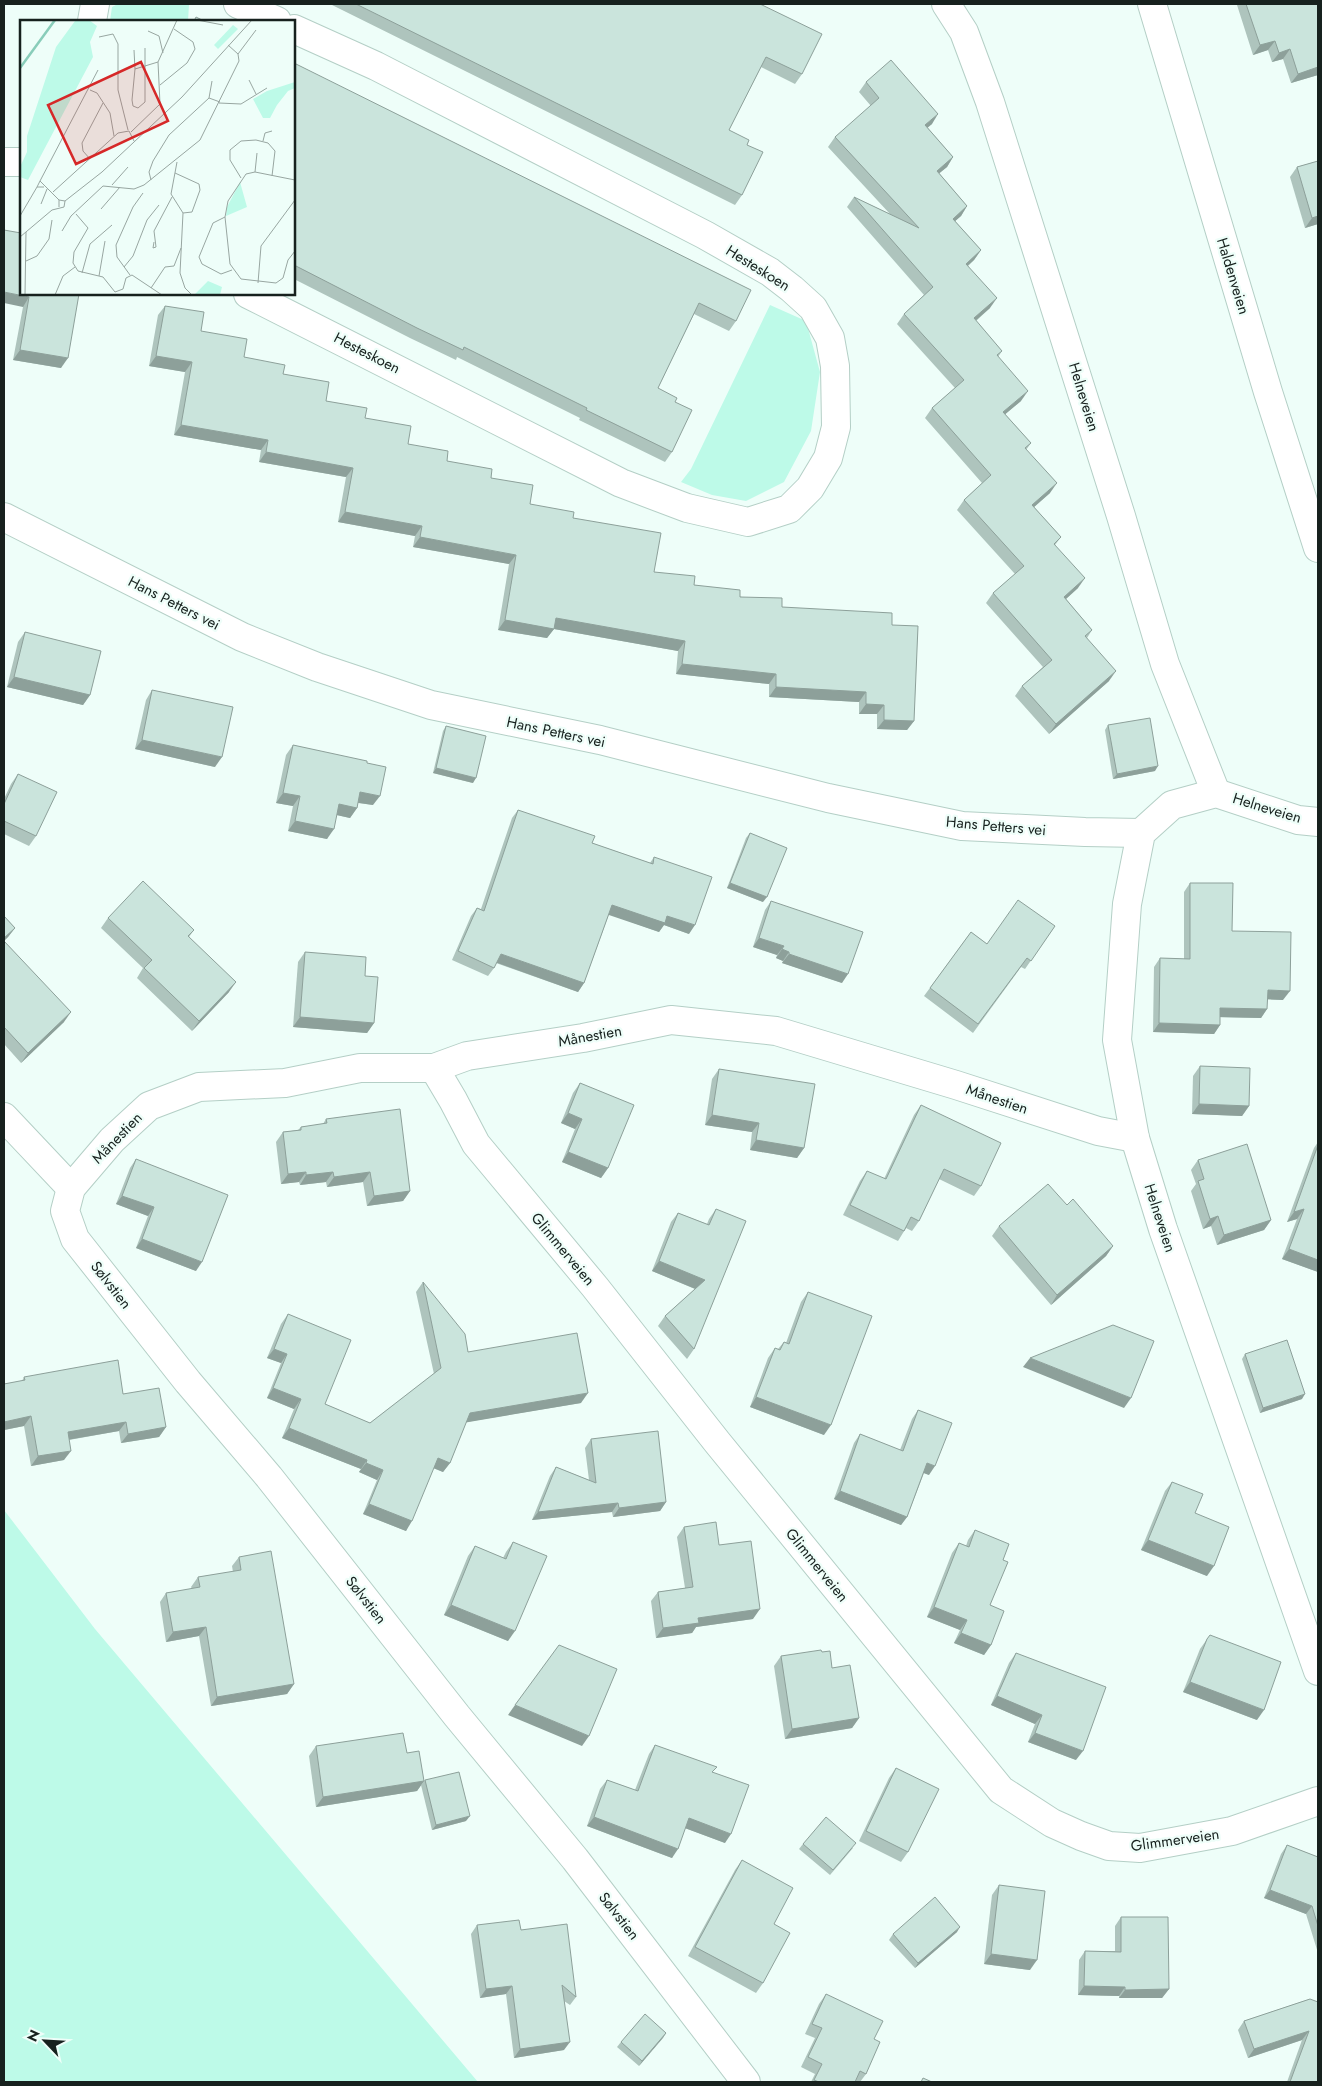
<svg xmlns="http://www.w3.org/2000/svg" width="1322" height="2086" font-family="Jost,sans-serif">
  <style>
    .green { fill: #bdfae8 }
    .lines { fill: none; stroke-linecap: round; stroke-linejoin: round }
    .street-casing { stroke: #b4cfc6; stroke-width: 30 }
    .primary-casing { stroke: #b4cfc6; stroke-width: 30 }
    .street { stroke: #fff; stroke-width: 28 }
    .primary { stroke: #fff; stroke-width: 28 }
    .wall { fill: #aec4bd }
    .shaded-wall { fill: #8da09a }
    .building { fill: #cae4dc; stroke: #8da09a }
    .labels { text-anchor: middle; stroke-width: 4.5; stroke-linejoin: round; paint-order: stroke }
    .street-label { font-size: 15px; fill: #17211e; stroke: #eefef9 }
    .inset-river { fill: none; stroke: #89cdba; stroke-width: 2.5 }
    .inset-road { fill: none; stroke: #98a6a1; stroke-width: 1 }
    .view { fill: #d62828; fill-opacity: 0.15; stroke: #d62828; stroke-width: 2.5 }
    .inset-edge { fill: none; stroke: #17211e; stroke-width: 2.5 }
  </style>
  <rect width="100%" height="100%" fill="#eefef9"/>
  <g class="green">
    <polygon points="118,4 185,4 189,5 188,21 110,21 112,7"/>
    <polygon points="770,305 806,321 820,372 811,431 784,482 746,501 712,495 681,482 691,469"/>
    <polygon points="4,1510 95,1629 478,2082 4,2082"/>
  </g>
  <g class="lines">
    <g class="street-casing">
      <g id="street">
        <polyline points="238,4 277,21"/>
        <polyline points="946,4 964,32 990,102 1121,516 1165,664 1216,793"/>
        <polyline points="92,21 95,4"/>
        <polyline points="4,162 21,162"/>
        <polyline points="248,294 621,483 687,508 748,522 789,509 810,488 828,458 836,427 835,366 830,338 813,308 792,289 770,272 705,235 376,66 294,29"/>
        <polyline points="4,517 242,637 317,667 431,705 600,740 828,798 962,826 1085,832 1141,833"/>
        <polyline points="1318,822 1298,820 1216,793 1172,805 1141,833 1127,904 1117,1040 1135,1138 1163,1229 1318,1671"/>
        <polyline points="434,1068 453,1100 476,1144 595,1287 717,1442 1001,1790 1052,1823 1081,1836 1109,1846 1140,1848 1232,1831 1318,1801"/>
        <polyline points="4,1117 71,1188"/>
        <polyline points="746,2082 575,1859 457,1716 269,1477 188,1382 75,1239 65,1211 71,1188 112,1140 149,1106 199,1087 285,1083 360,1068 434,1068 467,1056 583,1038 671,1020 776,1031 956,1085 1098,1131 1135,1138"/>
      </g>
    </g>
    <g class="primary-casing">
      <polyline id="primary" points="1152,4 1268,392 1318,548"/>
    </g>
    <use href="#street" class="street"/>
    <use href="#primary" class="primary"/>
  </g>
  <g class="wall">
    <polygon points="330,4 760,4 802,74 795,84 761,67 729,130 747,145 742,195 735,205"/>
    <polygon points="1237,4 1318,4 1318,75 1291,83 1283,59 1272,62 1268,50 1253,55 1237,5"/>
    <polygon points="294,63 736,321 729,331 694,314 658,388 675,402 672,452 665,462 579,420 580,418 457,357 456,360 410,338 294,279"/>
    <polygon points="866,82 932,124 927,127 953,157 947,167 939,173 967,206 961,216 955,221 981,250 974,260 968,266 990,308 976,321 1002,351 998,357 1021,401 1005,414 1031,443 1026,450 1050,493 1034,507 1061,537 1055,545 1078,588 1066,599 1092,630 1087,638 1109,681 1049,734 1015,696 1022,686 1043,667 986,603 993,593 1015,574 957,510 964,500 982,483 925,418 932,408 955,388 897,324 904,314 924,295 847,207 854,197 890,214 828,147 835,137 871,106 859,92"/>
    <polygon points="1318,161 1318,224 1305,228 1290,177 1297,167"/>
    <polygon points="4,230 79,294 61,368 13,360 23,307"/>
    <polygon points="165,306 201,331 244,357 283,374 326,401 365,418 408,444 447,461 491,478 530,504 573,518 654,572 694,585 782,607 892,625 914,721 907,730 877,729 877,714 859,714 859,702 769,697 769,684 676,674 678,651 554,629 547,638 498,630 509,564 413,547 415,536 338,522 346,477 259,462 261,450 174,435 185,372 149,366 158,315"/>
    <polygon points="25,632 90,695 83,705 7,687 18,642"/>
    <polygon points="152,690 215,767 135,749 146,700"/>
    <polygon points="1108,725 1155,771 1113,779 1105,730"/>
    <polygon points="446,726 473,783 433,773 443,731"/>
    <polygon points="293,745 367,763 373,805 358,803 357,808 350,818 337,815 327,839 288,831 293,806 276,803 286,755"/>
    <polygon points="18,774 36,836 29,846 4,834 4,799 11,784"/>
    <polygon points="518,810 592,843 650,863 654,857 689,934 664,925 659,932 609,914 584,983 578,992 496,963 494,968 488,976 452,960 471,916 477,908 481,909 512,818"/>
    <polygon points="750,833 763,902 727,888 746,838"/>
    <polygon points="1190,883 1232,931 1283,1000 1267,999 1267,1009 1261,1018 1220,1017 1220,1025 1214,1034 1153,1032 1154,967 1160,958 1184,959 1184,892"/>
    <polygon points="771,901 842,983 782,963 783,961 776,958 777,955 753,947 765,910"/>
    <polygon points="4,916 15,928 8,937 4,941 64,1022 21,1063 4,1044"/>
    <polygon points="108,918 194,930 189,937 229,992 192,1031 137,978 143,968 101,928"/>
    <polygon points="1055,926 1025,969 1021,967 973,1033 924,996 971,932 987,944"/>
    <polygon points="305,952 365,976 374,1023 367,1033 293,1027 298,962"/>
    <polygon points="1200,1066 1249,1106 1242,1116 1192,1114 1193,1076"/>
    <polygon points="719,1069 804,1148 797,1158 750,1150 752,1132 705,1125 712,1079"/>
    <polygon points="580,1083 608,1168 601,1178 562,1162 575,1129 561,1123 573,1093"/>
    <polygon points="921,1105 981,1186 974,1196 939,1179 919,1221 912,1231 906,1228 898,1241 843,1215 860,1181 867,1171 884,1179 914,1115"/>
    <polygon points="326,1119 410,1191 403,1201 367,1206 363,1182 327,1187 326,1182 300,1185 299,1182 281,1184 276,1142 283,1132 298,1130 301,1127 323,1124"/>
    <polygon points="1318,1142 1318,1272 1282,1259 1297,1219 1287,1222 1314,1148"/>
    <polygon points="136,1159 196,1271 136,1248 148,1216 116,1204 130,1168"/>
    <polygon points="1198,1160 1271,1220 1264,1230 1217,1245 1211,1226 1203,1229 1191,1191 1196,1184 1191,1170"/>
    <polygon points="1067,1205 1113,1246 1106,1256 1051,1305 992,1236 999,1226"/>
    <polygon points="716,1209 694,1349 687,1359 658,1326 665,1316 695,1289 652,1271 671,1222 678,1213 707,1224 709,1219"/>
    <polygon points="423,1282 468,1352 581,1403 466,1422 450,1463 443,1472 433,1468 406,1531 363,1514 377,1480 359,1472 361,1469 282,1438 294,1409 267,1398 281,1363 267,1358 281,1324 288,1314 325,1404 370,1423 434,1374 416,1292"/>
    <polygon points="808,1292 824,1435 750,1407 768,1358 775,1348 778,1349 784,1342 786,1343 801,1302"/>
    <polygon points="1245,1354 1302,1399 1260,1413 1242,1359"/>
    <polygon points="24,1377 123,1394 166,1427 159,1437 121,1443 119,1431 69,1440 64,1460 31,1466 24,1426 4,1430 4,1384 22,1381"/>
    <polygon points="918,1410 929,1475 924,1473 907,1517 901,1525 834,1499 854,1443 860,1434 900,1450 912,1419"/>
    <polygon points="591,1439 666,1502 660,1511 613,1517 612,1512 532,1520 550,1476 556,1467 589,1480 585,1448"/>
    <polygon points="1172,1482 1195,1513 1207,1576 1141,1550 1165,1491"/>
    <polygon points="684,1527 719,1545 753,1619 696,1627 692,1633 656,1638 651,1601 658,1592 685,1588 677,1537"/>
    <polygon points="975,1530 1003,1560 990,1605 991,1645 984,1655 954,1643 960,1630 927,1617 952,1553 959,1543 966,1546 968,1540"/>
    <polygon points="513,1542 508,1641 444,1615 468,1556 475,1546 503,1558 506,1552"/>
    <polygon points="239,1557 294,1684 287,1694 211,1706 199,1636 166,1642 160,1602 166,1593 192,1589 191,1587 198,1577 233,1572 232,1566"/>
    <polygon points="1210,1635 1257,1720 1183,1692 1200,1649"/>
    <polygon points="822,1652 859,1718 852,1728 785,1739 774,1666 781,1656"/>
    <polygon points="1016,1653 1076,1760 1028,1742 1035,1724 991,1705 1009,1663"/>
    <polygon points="655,1745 713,1772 725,1843 685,1828 672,1858 587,1826 600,1789 607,1780 635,1790 649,1754"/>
    <polygon points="316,1746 407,1753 424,1781 417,1791 316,1807 309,1756"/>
    <polygon points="896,1768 908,1852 901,1862 859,1841 889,1778"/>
    <polygon points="425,1780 466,1821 432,1830 421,1785"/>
    <polygon points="803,1844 853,1848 830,1875 799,1849"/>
    <polygon points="1287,1845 1318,1857 1318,1953 1306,1914 1264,1898 1281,1854"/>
    <polygon points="742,1860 774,1924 763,1983 756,1993 688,1956 735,1870"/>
    <polygon points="999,1885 1030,1970 984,1964 992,1895"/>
    <polygon points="1121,1917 1169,1989 1162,1998 1119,1998 1119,1996 1078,1995 1079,1960 1085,1951 1115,1951 1115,1926"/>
    <polygon points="477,1925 521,1930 576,1997 570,2005 564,2001 564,2050 514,2058 506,1994 480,1998 471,1934"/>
    <polygon points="957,1932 915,1968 889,1940 893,1934"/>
    <polygon points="826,1994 874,2039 866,2074 860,2082 811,2082 815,2074 801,2067 815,2038 805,2034 819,2004"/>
    <polygon points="1310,1999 1318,2082 1287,2082 1302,2040 1248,2058 1238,2030 1244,2021"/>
    <polygon points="666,2033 639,2066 617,2047 621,2042"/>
  </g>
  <g class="shaded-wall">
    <polygon points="1275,41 1268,50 1253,55 1260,45"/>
    <polygon points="1290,49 1283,59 1272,62 1279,53"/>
    <polygon points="1318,67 1318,75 1291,83 1298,74"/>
    <polygon points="938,114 932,124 919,135 925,125"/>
    <polygon points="953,157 947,167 930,181 937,171"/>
    <polygon points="967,206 961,216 946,229 953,219"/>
    <polygon points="1318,216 1318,224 1305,228 1312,218"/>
    <polygon points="981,250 974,260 959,273 966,264"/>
    <polygon points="4,292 29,297 23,307 4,303"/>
    <polygon points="997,298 990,308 967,328 974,318"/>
    <polygon points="20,350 68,358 61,368 13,360"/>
    <polygon points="156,356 192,362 185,372 149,366"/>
    <polygon points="1028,391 1021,401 996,422 1003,412"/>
    <polygon points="181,425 268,440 261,450 174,435"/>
    <polygon points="266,452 353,468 346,477 259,462"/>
    <polygon points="1057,483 1050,493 1025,515 1032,505"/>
    <polygon points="345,512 422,526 415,536 338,522"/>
    <polygon points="420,537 516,555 509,564 413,547"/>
    <polygon points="1085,578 1078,588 1057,607 1064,597"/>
    <polygon points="556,618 685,641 678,651 554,629 547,638 498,630 505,620"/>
    <polygon points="682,664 776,674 769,684 676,674"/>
    <polygon points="1116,671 1109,681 1049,734 1056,724"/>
    <polygon points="14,677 90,695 83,705 7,687"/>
    <polygon points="776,687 866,692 859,702 769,697"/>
    <polygon points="866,704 884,705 877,714 859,714"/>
    <polygon points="884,720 914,721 907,730 877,729"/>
    <polygon points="142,740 222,757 215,767 135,749"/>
    <polygon points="1158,766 1155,771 1113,779 1117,774"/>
    <polygon points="436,768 476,778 473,783 433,773"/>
    <polygon points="360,792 380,796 373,805 353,802"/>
    <polygon points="283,793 300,796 293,806 276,803"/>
    <polygon points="339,804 357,808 350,818 332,814"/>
    <polygon points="295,821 334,829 327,839 288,831"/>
    <polygon points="730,883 767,897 763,902 727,888"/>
    <polygon points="612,905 667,916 695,925 689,934 664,925 659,932 606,914"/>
    <polygon points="15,928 8,937 4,941 4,938"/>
    <polygon points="759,938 784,946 777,955 753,947"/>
    <polygon points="782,949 789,952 783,961 776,958"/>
    <polygon points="501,954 584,983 578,992 495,962"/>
    <polygon points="789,954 848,974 842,983 782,963"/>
    <polygon points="236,982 229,992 192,1031 199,1021"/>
    <polygon points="1268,990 1290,991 1283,1000 1261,999"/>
    <polygon points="1220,1008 1267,1009 1261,1018 1214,1017"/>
    <polygon points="71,1012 64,1022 21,1063 28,1053"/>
    <polygon points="300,1017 374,1023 367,1033 293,1027"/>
    <polygon points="1159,1023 1220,1025 1214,1034 1153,1032"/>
    <polygon points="1199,1104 1249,1106 1242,1116 1192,1114"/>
    <polygon points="568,1113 582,1119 575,1129 561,1123"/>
    <polygon points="712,1115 759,1123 752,1132 705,1125"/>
    <polygon points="756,1140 804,1148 797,1158 750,1150"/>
    <polygon points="568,1152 608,1168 601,1178 562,1162"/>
    <polygon points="306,1172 299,1182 281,1184 288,1174"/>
    <polygon points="333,1172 326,1182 300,1185 306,1175"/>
    <polygon points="370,1172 363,1182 327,1187 334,1177"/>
    <polygon points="410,1191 403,1201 367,1206 374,1196"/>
    <polygon points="122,1196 154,1207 148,1216 116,1204"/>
    <polygon points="1304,1209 1297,1219 1287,1222 1294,1212"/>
    <polygon points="1218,1216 1211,1226 1203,1229 1210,1219"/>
    <polygon points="1271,1220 1264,1230 1217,1245 1224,1235"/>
    <polygon points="142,1239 202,1262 196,1271 136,1248"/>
    <polygon points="1113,1246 1106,1256 1051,1305 1057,1295"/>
    <polygon points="1289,1249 1318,1260 1318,1272 1282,1259"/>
    <polygon points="659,1261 705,1280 698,1290 652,1271"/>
    <polygon points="274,1349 287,1354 281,1363 267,1358"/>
    <polygon points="1030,1358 1131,1398 1124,1408 1023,1367"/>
    <polygon points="273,1388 301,1399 294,1409 267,1398"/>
    <polygon points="588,1393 581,1403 463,1423 470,1413"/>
    <polygon points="1305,1394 1302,1399 1260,1413 1263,1408"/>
    <polygon points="756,1397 831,1425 824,1435 750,1407"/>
    <polygon points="31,1416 24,1426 4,1430 4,1422"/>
    <polygon points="126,1422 119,1431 61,1441 68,1432"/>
    <polygon points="166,1427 159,1437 121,1443 128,1434"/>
    <polygon points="289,1428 367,1460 361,1469 282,1438"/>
    <polygon points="71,1451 64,1460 31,1466 38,1456"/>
    <polygon points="438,1458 450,1463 443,1472 431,1467"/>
    <polygon points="366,1463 383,1470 377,1480 359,1472"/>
    <polygon points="927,1463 935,1466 929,1475 921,1472"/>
    <polygon points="840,1491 907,1517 901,1525 834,1499"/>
    <polygon points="666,1502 660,1511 613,1517 619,1508"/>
    <polygon points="618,1503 612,1512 532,1520 538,1512"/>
    <polygon points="369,1504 412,1521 406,1531 363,1514"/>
    <polygon points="1148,1540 1214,1566 1207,1576 1141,1550"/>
    <polygon points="451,1605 515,1631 508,1641 444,1615"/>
    <polygon points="934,1607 967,1620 960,1630 927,1617"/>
    <polygon points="760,1609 753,1619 696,1627 692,1633 656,1638 663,1628 698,1618"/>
    <polygon points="206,1627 199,1636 166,1642 173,1632"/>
    <polygon points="961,1633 991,1645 984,1655 954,1643"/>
    <polygon points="1190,1682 1264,1710 1257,1720 1183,1692"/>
    <polygon points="294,1684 287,1694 211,1706 217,1697"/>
    <polygon points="997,1696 1042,1715 1035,1724 991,1705"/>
    <polygon points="515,1705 589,1736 582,1746 508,1715"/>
    <polygon points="859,1718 852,1728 785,1739 792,1729"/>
    <polygon points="1035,1733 1083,1751 1076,1760 1028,1742"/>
    <polygon points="424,1781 417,1791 316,1807 323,1797"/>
    <polygon points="470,1816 466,1821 432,1830 436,1825"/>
    <polygon points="594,1817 678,1849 672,1858 587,1826"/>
    <polygon points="689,1818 731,1834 725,1843 682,1827"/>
    <polygon points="1270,1890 1312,1906 1306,1914 1264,1898"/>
    <polygon points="960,1927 957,1932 915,1968 918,1963"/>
    <polygon points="991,1954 1037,1960 1030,1970 984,1964"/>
    <polygon points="512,1986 506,1994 480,1998 486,1989"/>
    <polygon points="1084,1986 1125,1987 1119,1996 1078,1995"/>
    <polygon points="1169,1989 1162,1998 1119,1998 1125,1990"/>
    <polygon points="1309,2031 1302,2040 1248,2058 1254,2049"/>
    <polygon points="666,2033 663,2038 639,2066 642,2061"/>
    <polygon points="570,2042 564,2050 514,2058 520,2049"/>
  </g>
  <g class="building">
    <polygon points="356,4 760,4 822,34 802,74 766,57 729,130 749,140 747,145 763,152 742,195"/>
    <polygon points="1246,4 1318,4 1318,67 1298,74 1290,49 1279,53 1275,41 1260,45"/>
    <polygon points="196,17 204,21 194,21"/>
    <polygon points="891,60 938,114 925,125 953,157 937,171 967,206 953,219 981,250 966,264 997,298 974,318 1002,351 997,355 1028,391 1003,412 1031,443 1025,448 1057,483 1032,505 1061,537 1054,544 1085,578 1064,597 1092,630 1085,636 1116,671 1056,724 1022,686 1052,660 993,593 1024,566 964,500 991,475 932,408 964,380 904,314 933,287 854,197 919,228 835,137 879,98 866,82"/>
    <polygon points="294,63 751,290 736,321 699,303 658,388 677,398 675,402 692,410 672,452 586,410 587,408 464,347 463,350 417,328 294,265"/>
    <polygon points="1318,161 1318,216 1312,218 1297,167"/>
    <polygon points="4,230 21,233 21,294 79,294 68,358 20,350 29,297 4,292"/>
    <polygon points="165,306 204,312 201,331 247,339 244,357 285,365 283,374 329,382 326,401 367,408 365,418 411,426 408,444 448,451 447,461 492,469 491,478 533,485 530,504 574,512 573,518 661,533 654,572 695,576 694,585 740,590 740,597 782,598 782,607 892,613 892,625 918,626 914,721 884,720 884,705 866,704 866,692 776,687 776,674 682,664 685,641 556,618 554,629 505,620 516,555 420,537 422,526 345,512 353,468 266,452 268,440 181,425 192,362 156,356"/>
    <polygon points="25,632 101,651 90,695 14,677"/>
    <polygon points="152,690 233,707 222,757 142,740"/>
    <polygon points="1150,718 1158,766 1117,774 1108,725"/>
    <polygon points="446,726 486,736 476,778 436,768"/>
    <polygon points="293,745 367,761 367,763 386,767 380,796 360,792 357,808 339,804 334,829 295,821 300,796 283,793"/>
    <polygon points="18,774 57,792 36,836 4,821 4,804"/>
    <polygon points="518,810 595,836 592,843 653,864 654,857 712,877 695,925 667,916 665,923 612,905 584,983 501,954 494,968 458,951 477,908 484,911"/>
    <polygon points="750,833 787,848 767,897 730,883"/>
    <polygon points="143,881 194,930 188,936 236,982 199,1021 144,968 152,960 108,918"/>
    <polygon points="1190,883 1233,883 1232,931 1291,932 1290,991 1268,990 1267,1009 1220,1008 1220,1025 1159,1023 1160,958 1190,959"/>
    <polygon points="1018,900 1055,926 1031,961 1027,958 978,1024 930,988 971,932 987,944"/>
    <polygon points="771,901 863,932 848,974 789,954 789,952 782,949 784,946 759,938"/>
    <polygon points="4,916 15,928 4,938"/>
    <polygon points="4,941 71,1012 28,1053 4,1027"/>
    <polygon points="305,952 366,957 365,976 378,977 374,1023 300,1017"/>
    <polygon points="1200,1066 1250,1068 1249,1106 1199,1104"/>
    <polygon points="719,1069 815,1084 804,1148 756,1140 759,1123 712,1115"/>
    <polygon points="580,1083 634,1105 608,1168 568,1152 582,1119 568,1113"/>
    <polygon points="921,1105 1001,1143 981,1186 944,1169 919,1221 911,1217 904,1231 850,1205 867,1171 886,1179"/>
    <polygon points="400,1109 410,1191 374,1196 370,1172 334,1177 333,1172 306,1175 306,1172 288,1174 283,1132 301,1130 301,1127 327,1123 326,1119"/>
    <polygon points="1247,1144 1271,1220 1224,1235 1218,1216 1210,1219 1198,1181 1204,1179 1198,1160"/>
    <polygon points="1318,1145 1318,1260 1289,1249 1304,1209 1294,1212"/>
    <polygon points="136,1159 228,1195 202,1262 142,1239 154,1207 122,1196"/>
    <polygon points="1048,1184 1067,1205 1073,1199 1113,1246 1057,1295 999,1226"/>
    <polygon points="716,1209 746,1221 694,1349 665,1316 705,1280 659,1261 678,1213 709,1225"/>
    <polygon points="423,1282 465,1334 468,1352 577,1333 588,1393 470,1413 450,1463 438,1458 412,1521 369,1504 383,1470 366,1463 367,1460 289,1428 301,1399 273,1388 287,1354 274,1349 288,1314 351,1340 325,1404 370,1423 441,1368"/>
    <polygon points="808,1292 872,1316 831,1425 756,1397 775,1348 780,1350 784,1342 789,1344"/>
    <polygon points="1113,1325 1154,1341 1131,1398 1030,1358"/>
    <polygon points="1287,1340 1305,1394 1263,1408 1245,1354"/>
    <polygon points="118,1360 123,1394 159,1388 166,1427 128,1434 126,1422 68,1432 71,1451 38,1456 31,1416 4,1422 4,1384 25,1380 24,1377"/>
    <polygon points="918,1410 952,1423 935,1466 927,1463 907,1517 840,1491 860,1434 903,1451"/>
    <polygon points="658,1431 666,1502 619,1508 618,1503 538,1512 556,1467 596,1483 591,1439"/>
    <polygon points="1172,1482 1203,1494 1195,1513 1229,1527 1214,1566 1148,1540"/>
    <polygon points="716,1522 719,1545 751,1541 760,1609 698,1618 699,1623 663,1628 658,1592 693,1587 684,1527"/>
    <polygon points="975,1530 1009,1544 1003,1560 1008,1562 990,1605 1004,1611 991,1645 961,1633 967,1620 934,1607 959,1543 969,1547"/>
    <polygon points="513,1542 547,1556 515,1631 451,1605 475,1546 506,1559"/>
    <polygon points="271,1551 294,1684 217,1697 206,1627 173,1632 166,1593 200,1587 198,1577 241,1570 239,1557"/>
    <polygon points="1210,1635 1281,1662 1264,1710 1190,1682 1207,1639"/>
    <polygon points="559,1645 617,1669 589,1736 515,1705"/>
    <polygon points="821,1650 822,1652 830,1651 832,1668 850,1665 859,1718 792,1729 781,1656"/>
    <polygon points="1016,1653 1106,1687 1083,1751 1035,1733 1042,1715 997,1696"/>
    <polygon points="403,1733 407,1753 419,1751 424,1781 323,1797 316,1746"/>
    <polygon points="655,1745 717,1767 712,1772 749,1785 731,1834 689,1818 678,1849 594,1817 607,1780 638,1791"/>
    <polygon points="896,1768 939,1789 908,1852 866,1831"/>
    <polygon points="459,1772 470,1816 436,1825 425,1780"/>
    <polygon points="826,1817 856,1843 833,1870 803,1844"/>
    <polygon points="1287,1845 1318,1857 1318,1926 1312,1906 1270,1890"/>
    <polygon points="742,1860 793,1888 774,1924 790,1933 763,1983 695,1947"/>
    <polygon points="999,1885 1045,1891 1037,1960 991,1954"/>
    <polygon points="935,1897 960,1927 918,1963 893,1934"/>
    <polygon points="1121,1917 1168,1917 1169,1989 1125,1990 1125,1987 1084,1986 1085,1951 1121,1952"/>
    <polygon points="519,1920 521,1930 567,1924 576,1997 562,1985 570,2042 520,2049 512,1986 486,1989 477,1925"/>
    <polygon points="826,1994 883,2021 874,2039 880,2042 866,2074 860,2071 855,2082 819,2082 814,2080 822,2064 808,2057 822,2028 812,2024"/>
    <polygon points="1310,1999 1318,2002 1318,2082 1290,2082 1309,2031 1254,2049 1244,2021"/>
    <polygon points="645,2014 666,2033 642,2061 621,2042"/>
    <polygon points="923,2078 932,2082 921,2082"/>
  </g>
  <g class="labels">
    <g class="street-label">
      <text transform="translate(758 268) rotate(32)" y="5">Hesteskoen</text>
      <text transform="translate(1233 276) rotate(73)" y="5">Haldenveien</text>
      <text transform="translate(367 353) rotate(27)" y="5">Hesteskoen</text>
      <text transform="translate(1084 397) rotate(73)" y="5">Helneveien</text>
      <text transform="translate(174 603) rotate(27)" y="5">Hans Petters vei</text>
      <text transform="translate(556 732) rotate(12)" y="5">Hans Petters vei</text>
      <text transform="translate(1267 808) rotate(17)" y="5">Helneveien</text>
      <text transform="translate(996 826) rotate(5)" y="5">Hans Petters vei</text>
      <text transform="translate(590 1036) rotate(-10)" y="5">Månestien</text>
      <text transform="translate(997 1099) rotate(19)" y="5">Månestien</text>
      <text transform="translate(117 1138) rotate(-46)" y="5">Månestien</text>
      <text transform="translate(1160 1218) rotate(72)" y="5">Helneveien</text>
      <text transform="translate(563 1249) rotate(50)" y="5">Glimmerveien</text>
      <text transform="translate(111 1285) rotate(52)" y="5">Sølvstien</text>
      <text transform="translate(817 1565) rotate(51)" y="5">Glimmerveien</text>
      <text transform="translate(366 1600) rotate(52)" y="5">Sølvstien</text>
      <text transform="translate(1175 1840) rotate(-8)" y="5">Glimmerveien</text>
      <text transform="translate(619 1916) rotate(52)" y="5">Sølvstien</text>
    </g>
  </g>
  <g transform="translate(20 20)">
    <rect width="275" height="275" fill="#eefef9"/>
    <path d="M69 0 77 6 70 22 73 37 8 160 0 157V147L7 132V116L36 27 55 1ZM213 5 218 9 198 29 194 25ZM275 62V68L268 71 257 85 250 98H243L233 79 247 71ZM220 162 227 187 206 196 207 187ZM188 261 202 267 200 275H174Z" fill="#bdfae8"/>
    <path class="inset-river" d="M0 48 35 0"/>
    <path class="inset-road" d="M177 0 203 5M128 11 139 16 143 33M79 17 93 14 98 24V70L108 110M114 30 115 49 138 42M218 34 236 10M138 42 157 0M115 49 112 80 113 86 118 88 125 82V28M229 60 236 74M140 65 167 43 175 29 173 22 154 9M70 70 77 73 90 93 94 116M189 78 192 61M199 83 221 84 247 68M111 112 140 84 138 42M243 121 245 113 252 111M70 139 63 131 62 123 83 83M235 152 237 133M155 153 179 164 180 170 172 192 163 193 151 174 157 142M221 158 210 140V130L221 121 236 120 248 123 255 131 252 156M131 160 129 152 133 141 149 115 189 78 200 82M275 160 235 152 226 154 208 181 205 197 210 244 221 259 256 263 263 258 268 240 275 231M20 161 78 50M92 165 108 147M24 167H17L20 161 39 180M33 172 98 113 109 111 114 121M45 181 82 152 162 77 232 0M21 184 27 169M81 189 100 167M163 193 160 253 165 268 172 275M56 194 68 208 54 232 53 243 58 251 83 257 95 272 103 269 106 258 112 255 142 275M0 196 17 167M205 197 193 203 179 237 182 244 201 254 212 250M42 211 51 196 83 166 114 169 124 165 180 120 219 41 218 34 208 25M0 217 32 190 44 187 45 181 39 180V187M134 222 133 228 136 227 134 211 152 177M6 241 17 236 29 219 32 200M104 247 113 236 127 200 139 185M62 253 70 224 92 205M110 255 97 237 96 225 113 187 123 173M79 256 85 221M238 263 241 226 275 180M131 268 145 247 154 246 161 228M5 275 6 212M35 275 43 256 55 247"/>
    <path class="view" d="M121 42 148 101 56 144 28 85Z"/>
    <rect width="275" height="275" class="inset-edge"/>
  </g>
  <rect width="1322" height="2086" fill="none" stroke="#17211e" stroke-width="10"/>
  <g transform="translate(45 2041) rotate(295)" stroke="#eefef9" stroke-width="4" paint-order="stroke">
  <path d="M0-4L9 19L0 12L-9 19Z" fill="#17211e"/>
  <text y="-8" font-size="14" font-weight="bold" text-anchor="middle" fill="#17211e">N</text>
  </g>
</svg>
